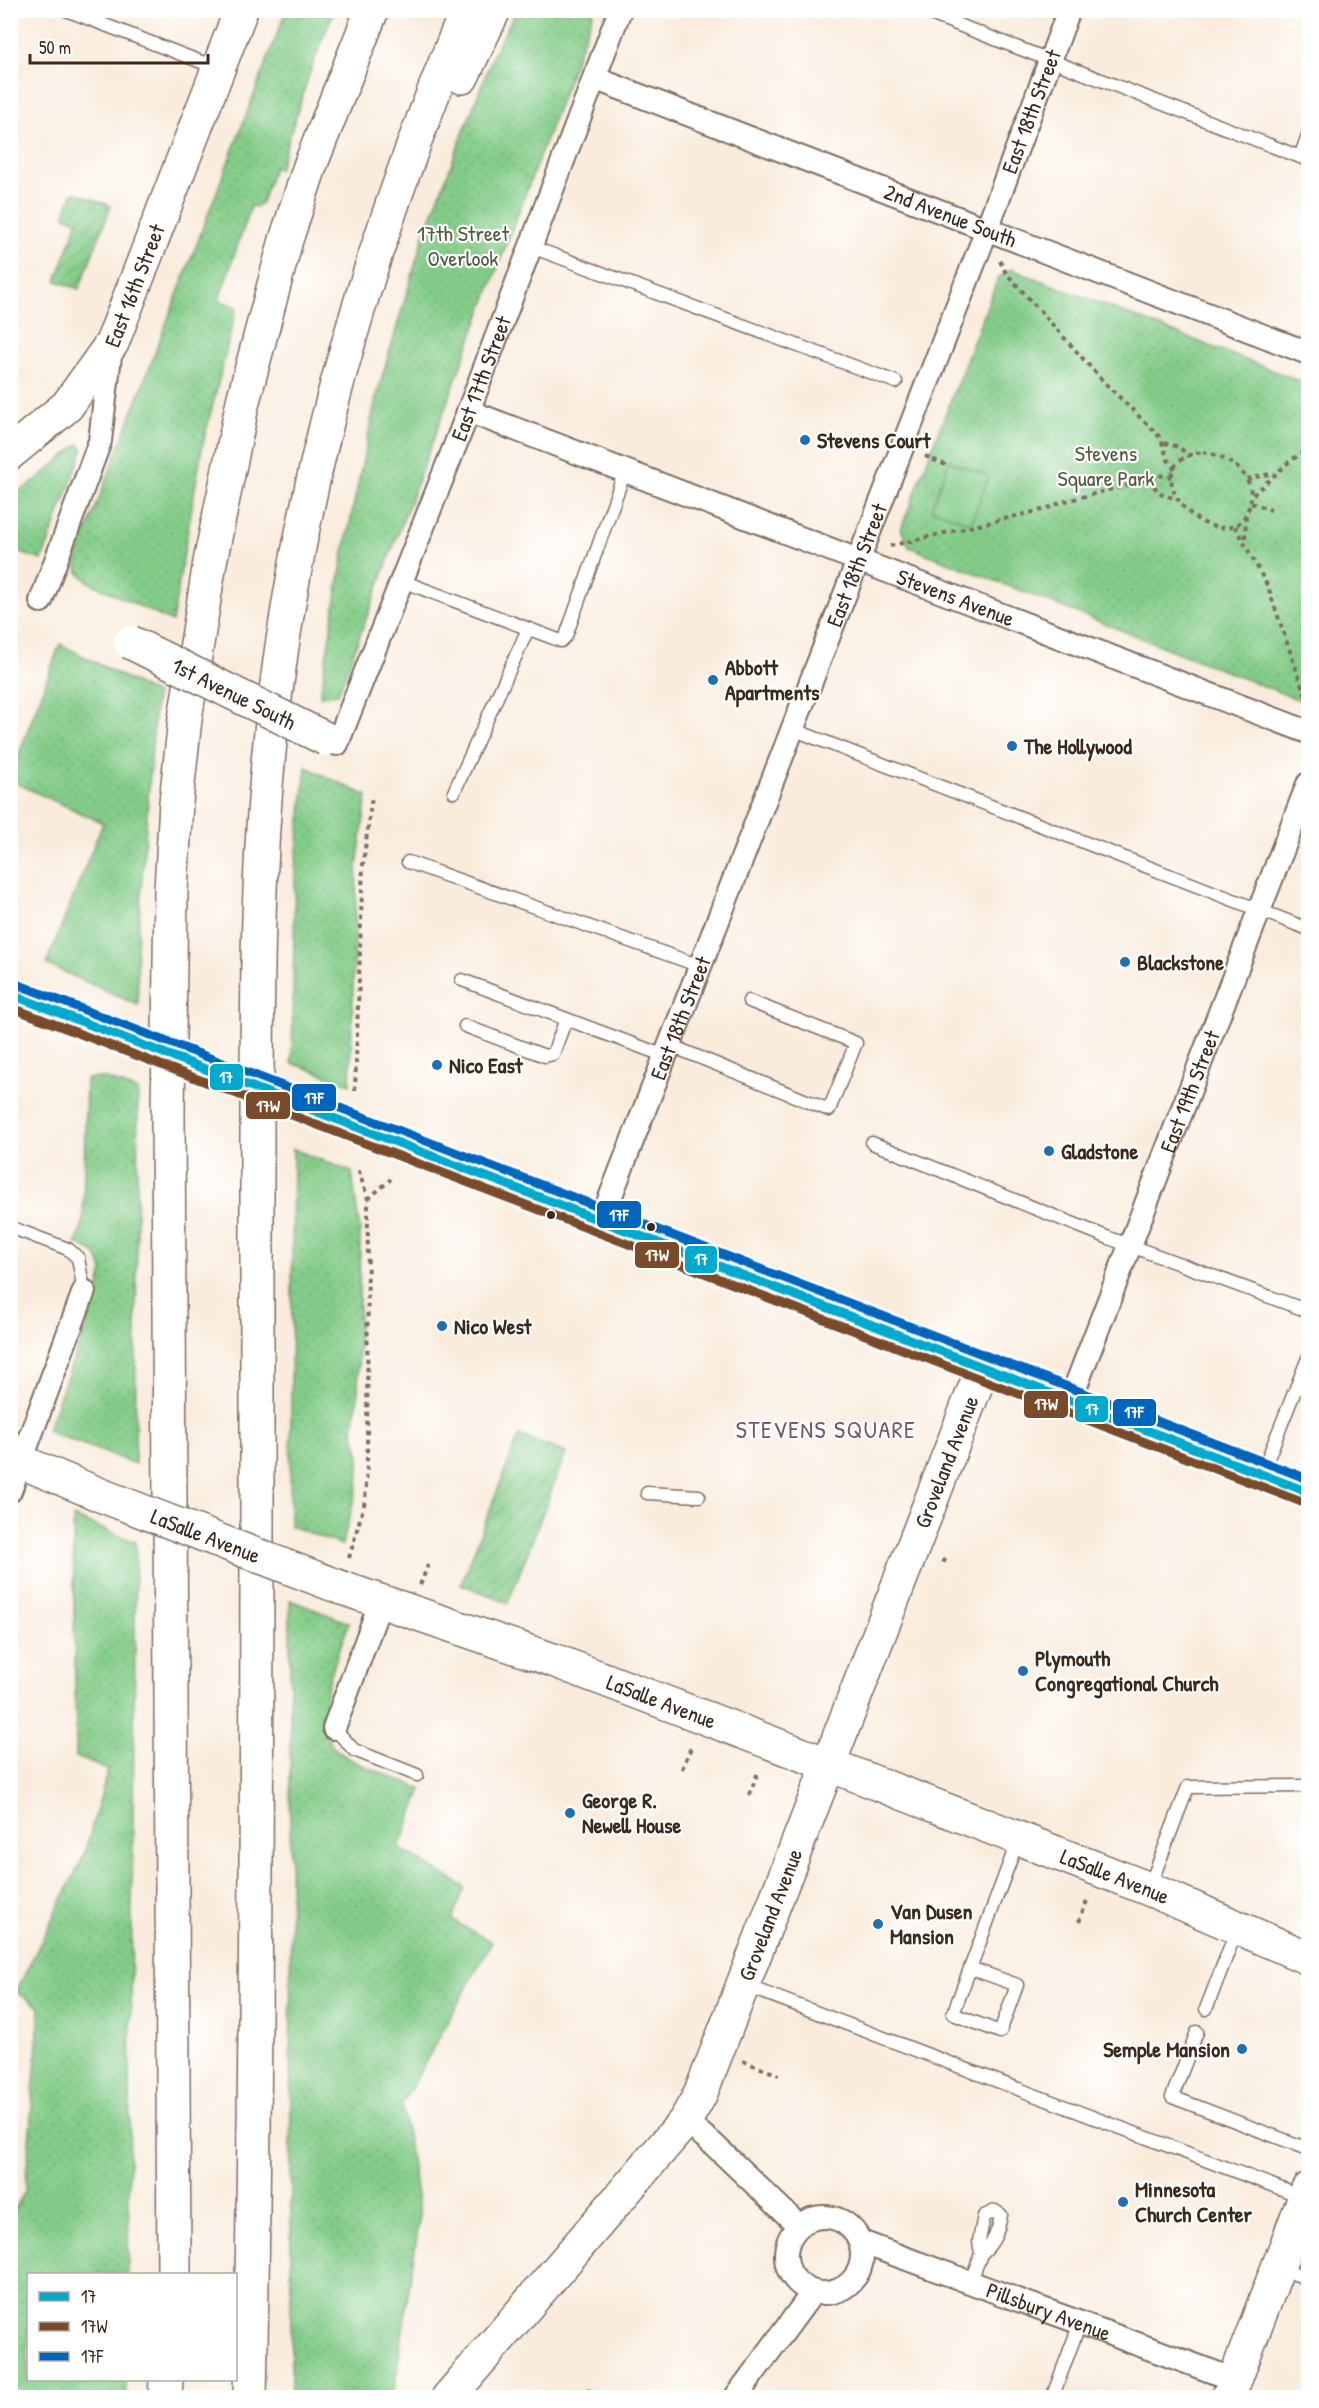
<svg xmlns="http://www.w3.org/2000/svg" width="1319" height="2408" font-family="'Patrick Hand',sans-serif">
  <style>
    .grass { fill: url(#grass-dots); stroke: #5f7b53; stroke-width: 1.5 }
    .garden { fill: url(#garden-furrows); stroke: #5f7b53; stroke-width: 1.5 }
    .pitch { fill: #83cc88; stroke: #5f7b53; stroke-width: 1.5 }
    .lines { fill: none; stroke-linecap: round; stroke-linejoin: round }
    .lane-casing { stroke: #7e6e61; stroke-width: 15 }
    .street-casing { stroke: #7e6e61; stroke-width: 26 }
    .secondary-casing { stroke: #7e6e61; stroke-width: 36 }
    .highway-casing { stroke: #7e6e61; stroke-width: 36 }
    .path { stroke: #7e6e61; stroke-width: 4; stroke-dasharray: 4.5 4.5; stroke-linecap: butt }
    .lane { stroke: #fff; stroke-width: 12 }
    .street { stroke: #fff; stroke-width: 22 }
    .secondary { stroke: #fff; stroke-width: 33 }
    .highway { stroke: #fff; stroke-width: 33 }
    .secondary-bridge-casing { stroke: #7e6e61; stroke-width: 36; stroke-linecap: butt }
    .secondary-bridge { stroke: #fff; stroke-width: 33 }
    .bus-1-casing { stroke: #fff; stroke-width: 14 }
    .bus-2-casing { stroke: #fff; stroke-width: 14 }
    .bus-3-casing { stroke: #fff; stroke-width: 14 }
    .bus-1 { stroke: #00a9ce; stroke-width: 9 }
    .bus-2 { stroke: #7a4b2a; stroke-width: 9 }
    .bus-3 { stroke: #0065bd; stroke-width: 9 }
    .poi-dot { fill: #1f6fb2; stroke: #fff; stroke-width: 2 }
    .bus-dot { fill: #3b2a1e; stroke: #fff; stroke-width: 2 }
    .labels { text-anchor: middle; stroke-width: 4.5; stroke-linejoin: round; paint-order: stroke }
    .street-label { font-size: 22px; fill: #3b2a1e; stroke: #fff }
    .park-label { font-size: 22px; fill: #515b3e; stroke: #fff }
    .poi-label { font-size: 22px; font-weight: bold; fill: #3b2a1e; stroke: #fff; text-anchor: start }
    .neighbourhood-label { font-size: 24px; letter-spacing: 1.5px; fill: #735967; stroke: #fff }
    .line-badge { stroke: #fff; stroke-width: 2 }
    .badge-label { font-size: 16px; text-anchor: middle; font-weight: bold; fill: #fff }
  </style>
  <defs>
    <pattern id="grass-dots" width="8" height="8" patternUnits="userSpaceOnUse" patternTransform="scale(1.5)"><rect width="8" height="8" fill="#83cc88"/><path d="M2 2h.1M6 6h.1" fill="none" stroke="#72af75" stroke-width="1.8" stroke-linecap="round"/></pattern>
    <pattern id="garden-furrows" width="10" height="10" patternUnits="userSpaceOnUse" patternTransform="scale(1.5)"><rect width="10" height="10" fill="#83cc88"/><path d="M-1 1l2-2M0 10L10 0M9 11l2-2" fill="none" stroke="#72af75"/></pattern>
  </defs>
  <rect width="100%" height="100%" fill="#fff"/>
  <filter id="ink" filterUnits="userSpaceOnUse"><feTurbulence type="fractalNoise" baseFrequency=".0167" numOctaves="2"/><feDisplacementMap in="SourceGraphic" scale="12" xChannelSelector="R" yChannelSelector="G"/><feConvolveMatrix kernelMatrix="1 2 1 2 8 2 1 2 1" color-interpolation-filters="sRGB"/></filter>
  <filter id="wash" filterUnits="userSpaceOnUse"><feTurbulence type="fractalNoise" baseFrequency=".008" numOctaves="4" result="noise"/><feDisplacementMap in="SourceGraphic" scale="24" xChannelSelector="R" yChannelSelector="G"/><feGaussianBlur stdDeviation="1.35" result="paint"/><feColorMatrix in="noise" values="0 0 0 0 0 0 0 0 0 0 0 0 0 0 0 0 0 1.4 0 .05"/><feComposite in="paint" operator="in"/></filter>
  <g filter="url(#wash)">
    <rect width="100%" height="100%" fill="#f9ecdd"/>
    <g class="grass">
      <polygon points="286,11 334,11 312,66 279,169 274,167 262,202 256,207 251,206 219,300 237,307 202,448 172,622 89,582 78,572 76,559"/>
      <polygon points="516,11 594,11 338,694 320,696 343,556 376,398 423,238 494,53"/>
      <polygon points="1011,269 1308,384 1308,695 1299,700 909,547 901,529 998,278"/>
      <polygon points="79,444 83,450 42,560 11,550 11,497 31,484"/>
      <polygon points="60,644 156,694 137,946 138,1005 46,964 103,823 11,781 11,775"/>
      <polygon points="306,767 367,796 357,866 350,1084 292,1063 295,870"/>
      <polygon points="104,1078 138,1091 135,1464 47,1431 98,1292 103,1270 95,1253 76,1243 83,1223 86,1079"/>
      <polygon points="293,1149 352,1172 360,1232 358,1396 353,1430 360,1456 358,1485 342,1545 290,1526"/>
      <polygon points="73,1517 136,1542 128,2274 28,2274 28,2380 126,2380 126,2397 26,2397 11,2387 11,2216 25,2191 40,2007 16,1992 84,1855 108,1770 76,1757"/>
      <path d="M290 1600 349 1623C338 1655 306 1723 337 1750 357 1767 397 1778 422 1789L399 1848 465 1887 452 1920 492 1942 402 2104 420 2214 393 2397H291Z"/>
    </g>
    <g class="garden">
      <polygon points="77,193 111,206 79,289 56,281 78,221 64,216 72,194"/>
      <polygon points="519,1435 566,1453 508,1603 461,1584"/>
    </g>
    <polygon class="pitch" points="949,461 989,476 971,523 931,509"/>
  </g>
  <g filter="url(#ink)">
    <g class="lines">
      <g class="lane-casing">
        <g id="lane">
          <polyline points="66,10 217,68"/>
          <polyline points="920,10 1308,160"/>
          <polyline points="1300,157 1308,135"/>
          <polyline points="529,246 896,382"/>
          <polyline points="402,581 561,641 566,636 625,471"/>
          <polyline points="792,729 1308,929"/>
          <polyline points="454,792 528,629"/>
          <polyline points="408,862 700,966"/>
          <polyline points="462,980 665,1056"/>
          <polyline points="465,1026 545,1056 553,1054 566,1019"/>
          <polyline points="669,1045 829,1110 856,1043 749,1001"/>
          <polyline points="872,1143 1109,1238 1308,1311"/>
          <polyline points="10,1227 68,1249 78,1258 84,1291"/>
          <polyline points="1262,1473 1308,1358"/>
          <polyline points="647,1493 699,1496"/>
          <polyline points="334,1728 354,1750 417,1775"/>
          <polyline points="1149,1888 1188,1787 1308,1786"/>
          <polyline points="970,1968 1017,1985 1000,2032 953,2014 1018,1840"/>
          <polyline points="744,1985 1303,2197"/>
          <polyline points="1206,2009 1237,1929"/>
          <polyline points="1197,2032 1172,2097 1308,2149"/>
          <polyline points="1279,2268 1308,2279"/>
          <path d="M970 2283 981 2254 979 2241 984 2216 995 2211 1001 2215C998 2232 994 2243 981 2254"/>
          <polyline points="587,2398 588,2396"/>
          <polyline points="1052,2398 1080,2323"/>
        </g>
      </g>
      <g class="street-casing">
        <g id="street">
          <path id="s1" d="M594 78 1308 353"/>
          <path id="s2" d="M468 411 1308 732"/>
          <polyline points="41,601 100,441 111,347"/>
          <path id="s3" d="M337 744 462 428 620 10"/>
          <path id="s4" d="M601 1221 979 250 1069 10"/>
          <path id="s5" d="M1070 1401 1308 784"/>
          <polyline points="10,1491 84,1291"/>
          <polyline points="334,1728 381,1601"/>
          <polyline points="685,2121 712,2143 799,2226"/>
          <circle cx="824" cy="2255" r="38"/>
          <path id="s6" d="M861 2242 1235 2380"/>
          <polyline points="735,2398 813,2292"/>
        </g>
      </g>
      <g class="secondary-casing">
        <g id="secondary">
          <path id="s7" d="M10 453 67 406 112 343 241 10"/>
          <polyline points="10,994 105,1030"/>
          <polyline points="339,1120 1308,1492"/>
          <polyline points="10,1457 103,1496"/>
          <path id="s8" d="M342 1588 553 1660 848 1772 1149 1889 1308 1958"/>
          <path id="s9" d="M448 2398 685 2121 700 2095 983 1367"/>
          <polyline points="1228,2398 1308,2189"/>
        </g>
      </g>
      <g class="highway-casing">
        <g id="highway">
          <polyline points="462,77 494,10"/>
          <polyline points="174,2274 168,1112 171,890 176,802 185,719 210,562 243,401 286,240 310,166 372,10"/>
          <polyline points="165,2398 166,2380"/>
          <path d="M250 2398C256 2090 257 1782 257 1475 257 1357 257 1240 257 1123 257 981 257 839 275 698 304 462 374 230 467 10"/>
        </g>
      </g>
      <g class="path">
        <path d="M1000 261 1006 273 1103 381 1158 435C1166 446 1164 460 1175 469"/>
        <polyline points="1164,443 1179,447 1189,456"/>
        <path d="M1203 452C1233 457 1262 481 1247 512 1244 519 1239 525 1231 527 1188 536 1137 461 1203 452Z"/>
        <polyline points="925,456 948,466"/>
        <polyline points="1247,479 1273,473"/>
        <polyline points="1147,480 1163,495 1177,499"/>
        <polyline points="1253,495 1291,460 1308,450"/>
        <polyline points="1251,503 1271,510"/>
        <polyline points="1235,526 1268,587 1308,704"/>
        <polyline points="1245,538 1246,516"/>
        <polyline points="890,546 1046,509 1062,502 1144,481 1157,475 1172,477"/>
        <polyline points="355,1091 363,864 372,796"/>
        <polyline points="368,1199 391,1179"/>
        <polyline points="349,1558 365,1501 367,1468 368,1199 357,1166"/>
        <polyline points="942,1560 948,1562"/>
        <polyline points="420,1585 428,1565"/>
        <polyline points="682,1769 692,1745"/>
        <polyline points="749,1795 759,1770"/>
        <polyline points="1079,1922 1088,1898"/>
        <polyline points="743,2061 779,2075"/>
      </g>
      <use href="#lane" class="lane"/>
      <use href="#street" class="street"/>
      <use href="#secondary" class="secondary"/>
      <use href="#highway" class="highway"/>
      <g class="secondary-bridge-casing">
        <g id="secondary-bridge">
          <path id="s10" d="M130 642 326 739"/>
          <polyline points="105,1030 339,1120"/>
          <path id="s11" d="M103 1496 342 1588"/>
        </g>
      </g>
      <use href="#secondary-bridge" class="secondary-bridge"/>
      <g class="bus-1-casing">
        <polyline id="bus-1" points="10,994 1308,1492"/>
      </g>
      <g class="bus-2-casing">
        <polyline id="bus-2" points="10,1007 1304,1503"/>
      </g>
      <g class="bus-3-casing">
        <polyline id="bus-3" points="14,983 1308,1479"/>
      </g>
      <use href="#bus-1" class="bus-1"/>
      <use href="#bus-2" class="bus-2"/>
      <use href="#bus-3" class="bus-3"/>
    </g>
  </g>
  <g class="poi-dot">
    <circle cx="805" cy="440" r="6"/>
    <circle cx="713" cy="680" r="6"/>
    <circle cx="1012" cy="746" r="6"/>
    <circle cx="1125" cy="962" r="6"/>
    <circle cx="437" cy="1065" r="6"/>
    <circle cx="1049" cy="1151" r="6"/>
    <circle cx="442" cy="1326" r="6"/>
    <circle cx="1023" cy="1671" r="6"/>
    <circle cx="570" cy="1813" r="6"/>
    <circle cx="878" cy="1924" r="6"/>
    <circle cx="1242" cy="2049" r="6"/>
    <circle cx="1123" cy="2202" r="6"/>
  </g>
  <g class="bus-dot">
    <circle cx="551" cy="1215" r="5"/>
    <circle cx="651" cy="1227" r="5"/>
  </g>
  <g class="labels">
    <g class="street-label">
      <text dy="8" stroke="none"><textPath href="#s4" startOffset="1190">East 18th Street</textPath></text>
      <text dy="8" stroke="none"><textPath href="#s1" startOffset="382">2nd Avenue South</textPath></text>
      <text dy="8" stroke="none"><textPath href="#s7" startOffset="213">East 16th Street</textPath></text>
      <text dy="8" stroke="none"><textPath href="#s3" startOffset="393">East 17th Street</textPath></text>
      <text dy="8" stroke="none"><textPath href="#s4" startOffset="704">East 18th Street</textPath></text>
      <text dy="8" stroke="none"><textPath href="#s2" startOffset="522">Stevens Avenue</textPath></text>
      <text dy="8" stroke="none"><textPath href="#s10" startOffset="116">1st Avenue South</textPath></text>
      <text dy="8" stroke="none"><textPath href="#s4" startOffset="218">East 18th Street</textPath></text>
      <text dy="8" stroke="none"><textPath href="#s5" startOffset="332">East 19th Street</textPath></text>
      <text dy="8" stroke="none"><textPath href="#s9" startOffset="1074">Groveland Avenue</textPath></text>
      <text dy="8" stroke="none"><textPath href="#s11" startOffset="110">LaSalle Avenue</textPath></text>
      <text dy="8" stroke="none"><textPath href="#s8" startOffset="339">LaSalle Avenue</textPath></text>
      <text dy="8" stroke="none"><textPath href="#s8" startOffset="825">LaSalle Avenue</textPath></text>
      <text dy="8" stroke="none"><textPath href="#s9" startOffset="588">Groveland Avenue</textPath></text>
      <text dy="8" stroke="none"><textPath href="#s6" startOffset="200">Pillsbury Avenue</textPath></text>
    </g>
    <g class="park-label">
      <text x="463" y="241">17th Street<tspan x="463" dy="25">Overlook</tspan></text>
      <text x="1106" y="461">Stevens<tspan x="1106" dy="25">Square Park</tspan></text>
    </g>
    <g class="poi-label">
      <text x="817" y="448">Stevens Court</text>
      <text x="725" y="675">Abbott<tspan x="725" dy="25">Apartments</tspan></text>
      <text x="1024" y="754">The Hollywood</text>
      <text x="1137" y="970">Blackstone</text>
      <text x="449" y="1073">Nico East</text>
      <text x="1061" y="1159">Gladstone</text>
      <text x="454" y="1334">Nico West</text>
      <text x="1035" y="1666">Plymouth<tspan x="1035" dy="25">Congregational Church</tspan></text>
      <text x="582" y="1808">George R.<tspan x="582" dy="25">Newell House</tspan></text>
      <text x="890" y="1919">Van Dusen<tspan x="890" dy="25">Mansion</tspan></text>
      <text x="1230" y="2057" text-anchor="end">Semple Mansion</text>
      <text x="1135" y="2197">Minnesota<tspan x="1135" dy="25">Church Center</tspan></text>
    </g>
    <g class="neighbourhood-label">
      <text x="826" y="1438">STEVENS SQUARE</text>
    </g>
  </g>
  <g class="line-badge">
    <rect x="209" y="1063" width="35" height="28" rx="6" fill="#00a9ce"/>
    <rect x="291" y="1083" width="46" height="29" rx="6" fill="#0065bd"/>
    <rect x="245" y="1091" width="46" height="29" rx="6" fill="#7a4b2a"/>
    <rect x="596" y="1200" width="46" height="29" rx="6" fill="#0065bd"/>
    <rect x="634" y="1241" width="46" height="28" rx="6" fill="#7a4b2a"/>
    <rect x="684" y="1245" width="34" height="29" rx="6" fill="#00a9ce"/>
    <rect x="1023" y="1390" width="46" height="29" rx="6" fill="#7a4b2a"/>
    <rect x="1074" y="1395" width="35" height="28" rx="6" fill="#00a9ce"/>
    <rect x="1112" y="1398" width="45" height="29" rx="6" fill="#0065bd"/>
  </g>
  <g class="badge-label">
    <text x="226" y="1083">17</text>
    <text x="314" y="1104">17F</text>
    <text x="268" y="1112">17W</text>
    <text x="619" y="1221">17F</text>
    <text x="657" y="1261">17W</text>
    <text x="701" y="1265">17</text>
    <text x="1046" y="1410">17W</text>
    <text x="1092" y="1415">17</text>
    <text x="1134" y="1418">17F</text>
  </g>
  <rect width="1319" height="2408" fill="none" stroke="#fff" stroke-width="36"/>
  <rect x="27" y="2273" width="210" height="108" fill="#ffffff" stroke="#b1aaa5" stroke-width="1.5"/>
  <rect x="39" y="2292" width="30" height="9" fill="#00a9ce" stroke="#b1aaa5" stroke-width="1.5"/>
  <text x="81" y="2303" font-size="18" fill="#3b2a1e">17</text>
  <rect x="39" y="2322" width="30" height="9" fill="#7a4b2a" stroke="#b1aaa5" stroke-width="1.5"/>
  <text x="81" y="2333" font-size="18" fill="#3b2a1e">17W</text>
  <rect x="39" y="2352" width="30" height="9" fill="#0065bd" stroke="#b1aaa5" stroke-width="1.5"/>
  <text x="81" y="2363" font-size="18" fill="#3b2a1e">17F</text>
  <path d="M30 54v9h178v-9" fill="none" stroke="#3b2a1e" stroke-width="3"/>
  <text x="39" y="54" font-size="18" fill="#3b2a1e" stroke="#ffffff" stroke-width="4.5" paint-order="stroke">50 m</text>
</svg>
